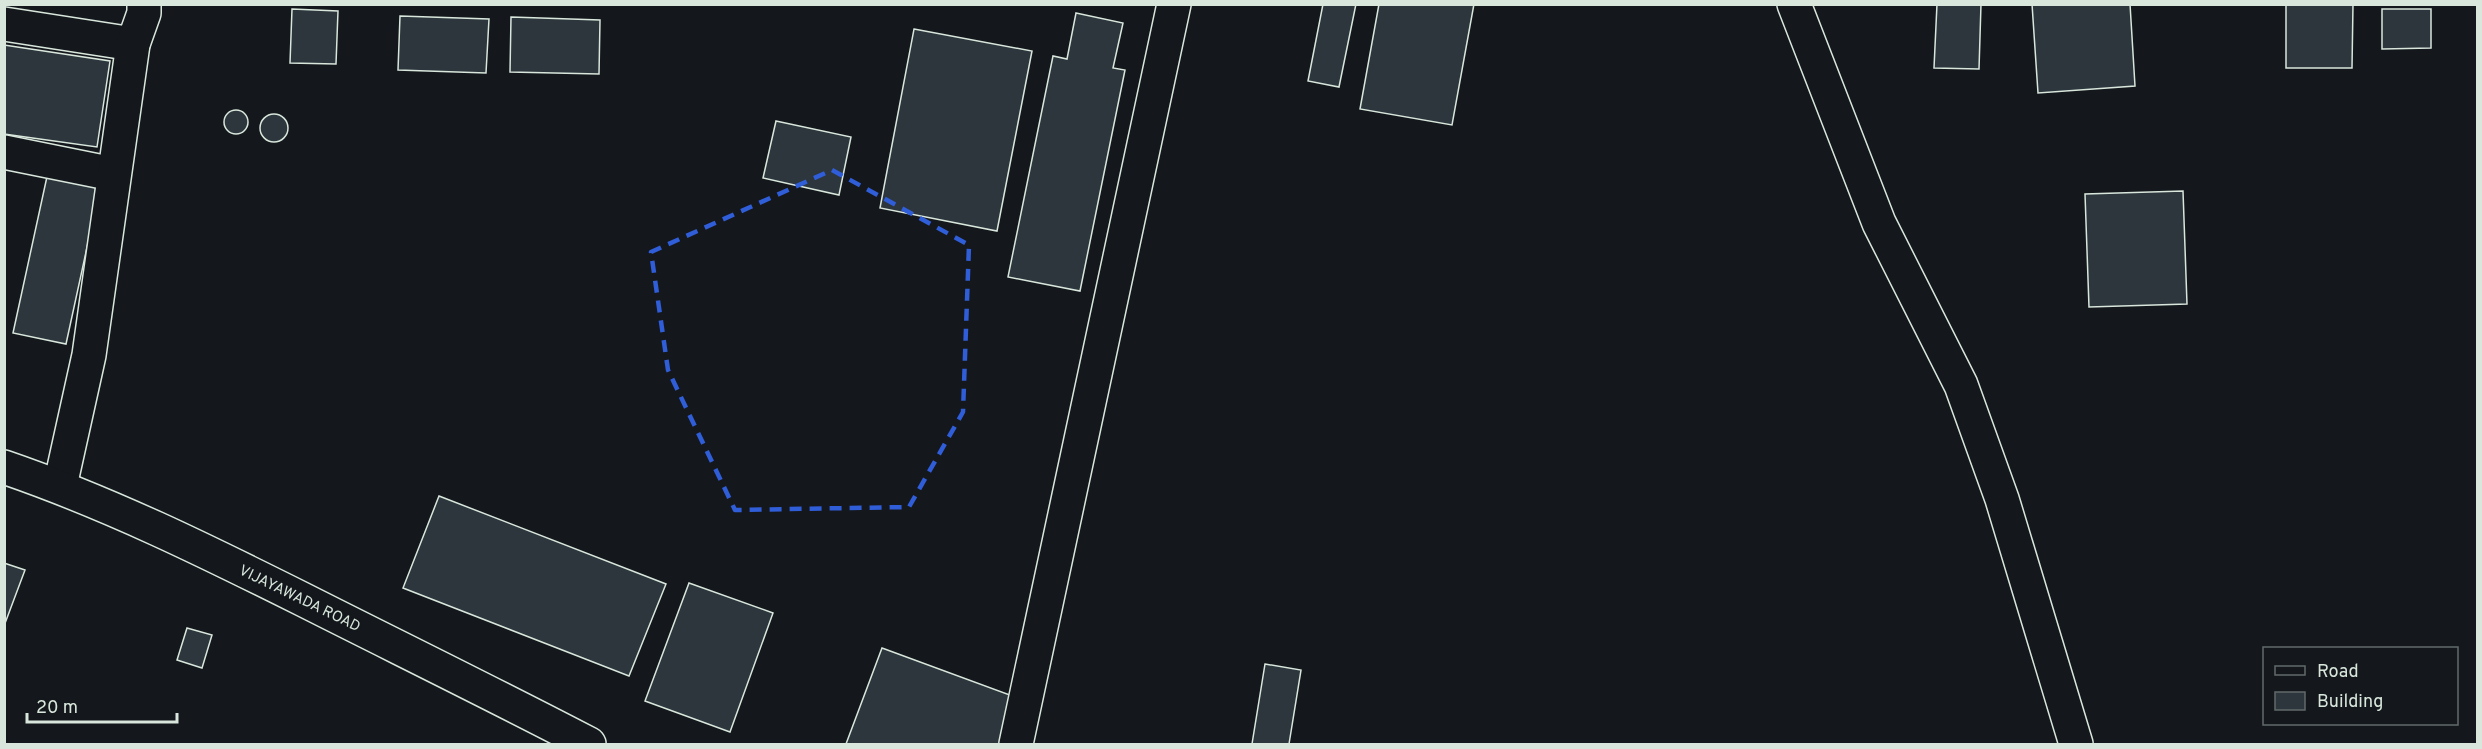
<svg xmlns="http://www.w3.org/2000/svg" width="2482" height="749" font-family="Overpass,sans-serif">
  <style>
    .building { fill: #2c363c; stroke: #d8e6dc; stroke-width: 1.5 }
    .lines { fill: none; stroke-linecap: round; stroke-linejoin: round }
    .minor-casing { stroke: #d8e6dc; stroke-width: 36 }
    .major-casing { stroke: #d8e6dc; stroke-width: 36 }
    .minor { stroke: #14181c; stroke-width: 33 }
    .major { stroke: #14181c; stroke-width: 33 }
    .marked { fill: none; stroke: #305dd8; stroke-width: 4.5; stroke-dasharray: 12 8; stroke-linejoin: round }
    .labels { text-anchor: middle; stroke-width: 4.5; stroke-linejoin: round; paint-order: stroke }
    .street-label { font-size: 15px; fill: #d8e6dc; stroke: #14181c }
  </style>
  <rect width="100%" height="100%" fill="#14181c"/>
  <g class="building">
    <polygon points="1323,4 1356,4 1339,87 1308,81"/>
    <polygon points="1379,4 1474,4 1452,125 1360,109"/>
    <polygon points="1937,4 1981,4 1979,69 1934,68"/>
    <polygon points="2032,4 2130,4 2135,86 2038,93"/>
    <polygon points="2286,4 2353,4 2352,68 2286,68"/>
    <polygon points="292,9 338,11 336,64 290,63"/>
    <polygon points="2382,9 2431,9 2431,48 2382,49"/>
    <polygon points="1076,13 1123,23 1113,68 1125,70 1080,291 1008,277 1053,56 1067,59"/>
    <polygon points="400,16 489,19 486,73 398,70"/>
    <polygon points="511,17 600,20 599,74 510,72"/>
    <polygon points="914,29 1032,51 997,231 880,208"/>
    <polygon points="4,45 110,61 97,147 4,134"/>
    <circle cx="236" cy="122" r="12"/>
    <circle cx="274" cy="128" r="14"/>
    <polygon points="776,121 851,137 839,195 763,178"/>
    <polygon points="48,172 101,183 66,344 13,333"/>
    <polygon points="2183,191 2187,304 2089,307 2085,194"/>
    <polygon points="439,496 666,584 629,676 403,588"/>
    <polygon points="4,563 25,570 4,626"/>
    <polygon points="689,583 773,613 730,732 645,701"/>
    <polygon points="187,628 212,635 202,668 177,660"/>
    <polygon points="882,648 1018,698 1000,744 846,744"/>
    <polygon points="1265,664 1301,670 1289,744 1252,744"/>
  </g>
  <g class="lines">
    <g class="minor-casing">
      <g id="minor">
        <polyline points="1794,4 1879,223 1961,385 2002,499 2076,744"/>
        <polyline points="4,24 133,44"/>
        <polyline points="4,152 113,174"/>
        <polyline points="60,486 89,355 133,44 144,13 144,4"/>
        <polyline points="1016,744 1174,4"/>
      </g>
    </g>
    <g class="major-casing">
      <path id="major" d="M4 467C109 503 206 551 304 600 399 648 495 695 589 744"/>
    </g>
    <use href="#minor" class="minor"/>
    <use href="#major" class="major"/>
  </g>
  <path class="marked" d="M832 170 969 245 963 412 909 507 735 510 668 370 651 252Z"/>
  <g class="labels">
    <g class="street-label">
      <text transform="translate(300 598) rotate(26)" y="5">VIJAYAWADA ROAD</text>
    </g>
  </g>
  <rect width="2482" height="749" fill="none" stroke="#d8e6dc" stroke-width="12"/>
  <rect x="2263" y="647" width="195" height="78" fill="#14181c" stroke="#626a69" stroke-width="1.5"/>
  <rect x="2275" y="666" width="30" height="9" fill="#14181c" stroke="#626a69" stroke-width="1.5"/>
  <text x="2317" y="677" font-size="18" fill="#d8e6dc">Road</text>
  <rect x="2275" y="692" width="30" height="18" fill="#2c363c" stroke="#626a69" stroke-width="1.5"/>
  <text x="2317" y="707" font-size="18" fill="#d8e6dc">Building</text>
  <path d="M27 713v9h150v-9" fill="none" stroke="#d8e6dc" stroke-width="3"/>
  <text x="36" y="713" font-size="18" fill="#d8e6dc" stroke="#14181c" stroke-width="4.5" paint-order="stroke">20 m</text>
</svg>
